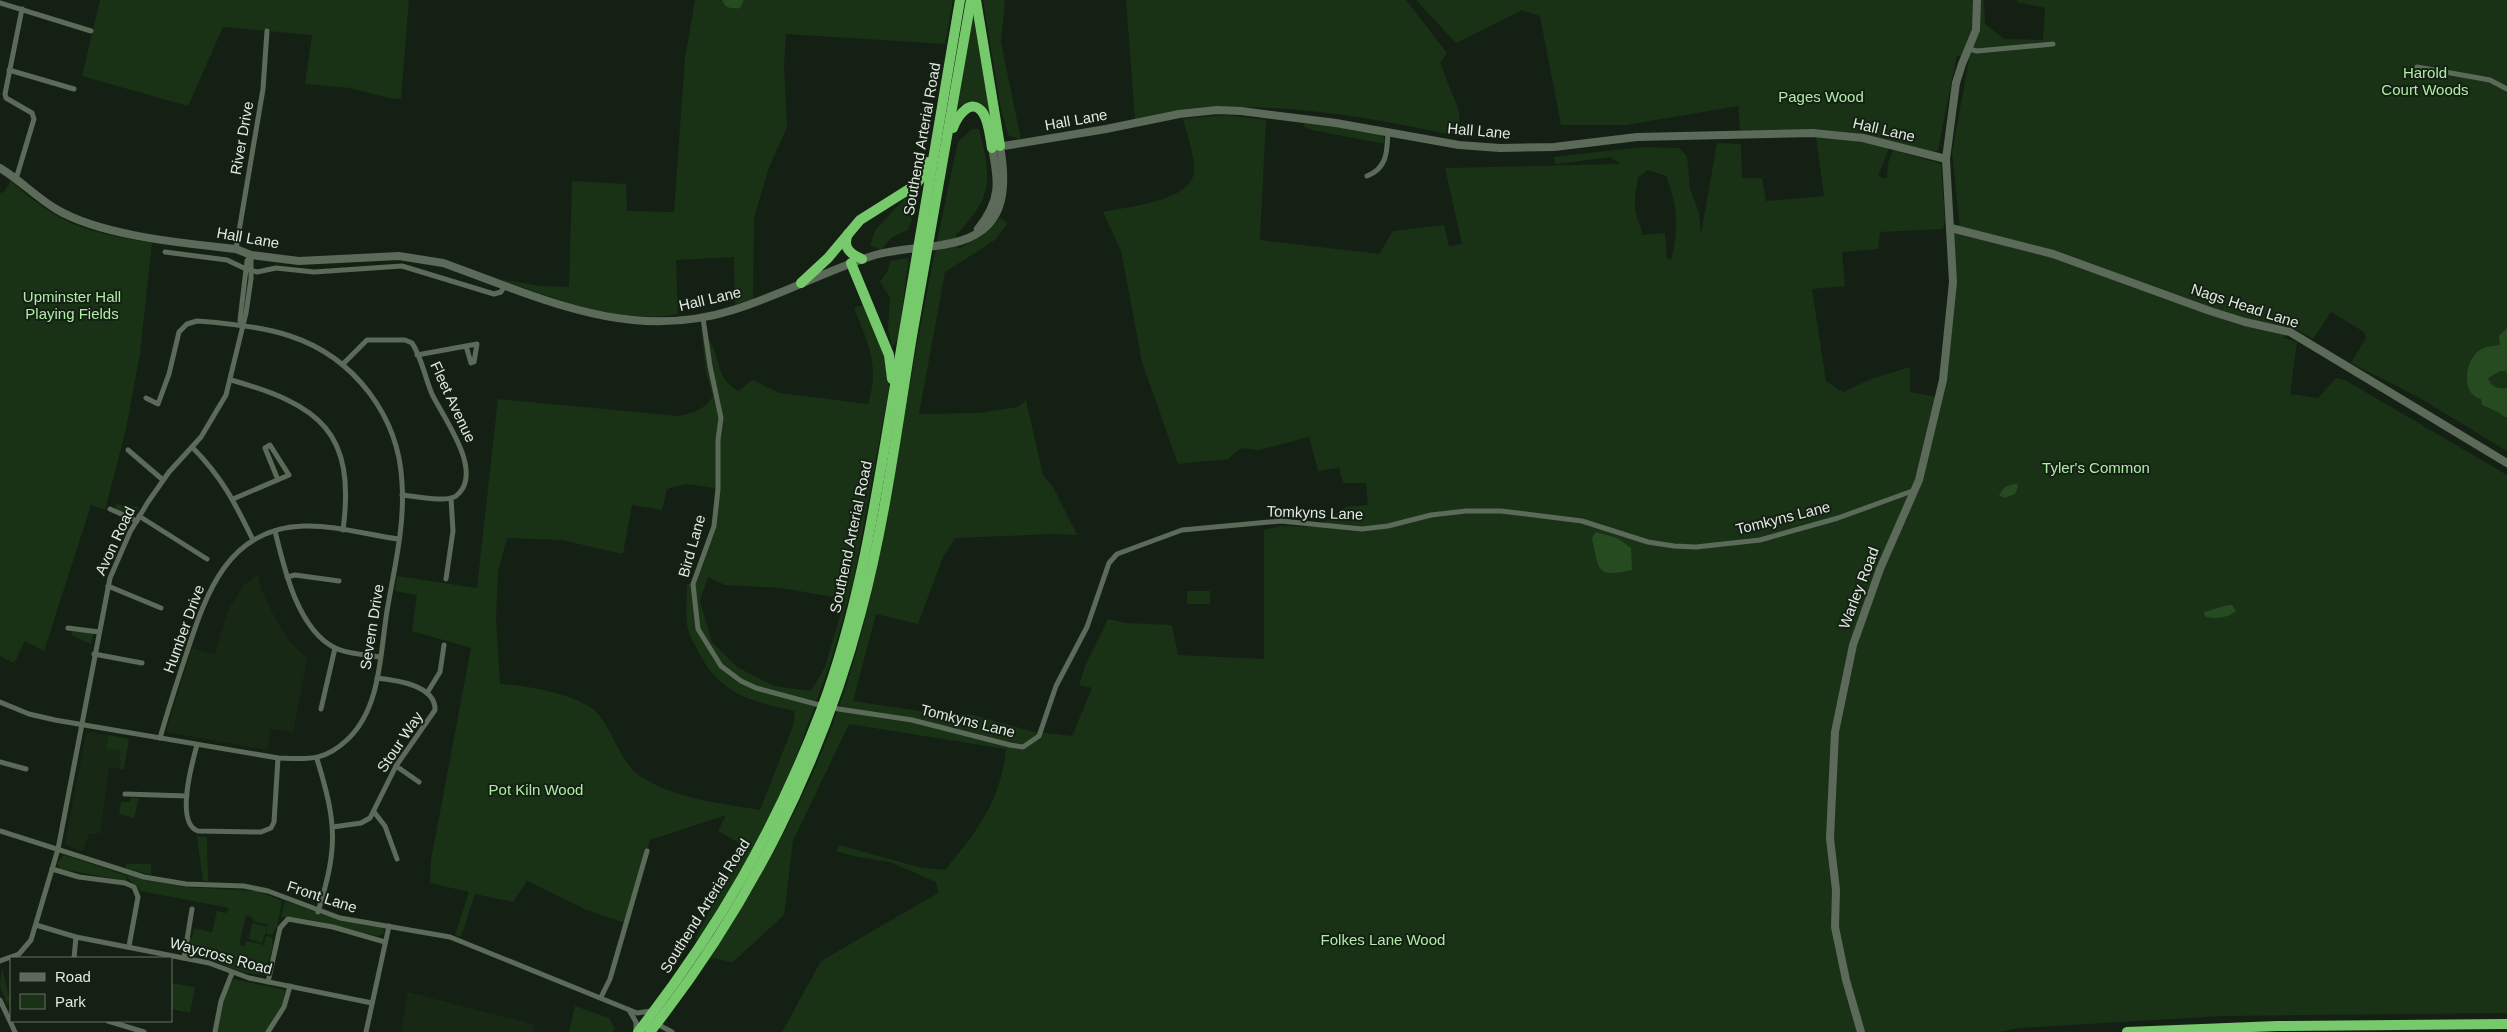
<svg xmlns="http://www.w3.org/2000/svg" width="2507" height="1032" font-family="Arial,sans-serif">
  <style>
    .built { fill: #172815 }
    .green { fill: #193216; fill-rule: evenodd }
    .water { fill: #264b21 }
    .lines { fill: none; stroke-linecap: round; stroke-linejoin: round }
    .river { stroke: #264b21; stroke-width: 9 }
    .street { stroke: #5c6a5a; stroke-width: 5 }
    .secondary { stroke: #5c6a5a; stroke-width: 8 }
    .highway { stroke: #76ca6c; stroke-width: 10 }
    .labels { text-anchor: middle; stroke-width: 4; stroke-linejoin: round; paint-order: stroke }
    .park-label { font-size: 15px; fill: #b0eba7; stroke: #142013 }
    .street-label { font-size: 15px; fill: #e1e9e0; stroke: #142013 }
  </style>
  <rect width="100%" height="100%" fill="#142013"/>
  <g class="built">
    <polygon points="258,574 262,591 273,614 288,639 307,659 293,732 270,729 268,750 166,732 192,648 215,654 228,610 244,585"/>
    <polygon points="90,732 129,739 125,768 109,768 100,833 89,834 82,852 65,844 86,734"/>
    <polygon points="408,992 535,1025 534,1032 401,1032"/>
  </g>
  <g class="green">
    <polygon points="100,0 409,0 401,98 394,99 350,88 305,84 312,35 223,27 188,106 82,76"/>
    <path d="M695 0H953L945 44 786 34 784 65 787 127 768 170 754 218 753 299 735 305 734 257 676 260 678 314C617 325 555 298 499 279L540 286 569 287 572 181 626 184 627 211 674 212 685 58Z"/>
    <polygon points="983,0 1005,0 1001,42 1021,140 1008,135 1000,105"/>
    <path d="M1126 0H1406L1447 53 1440 63 1459 111V134H1448C1343 112 1242 95 1135 119Z"/>
    <path d="M1416 0H1984L1985 24 2004 39 2043 40 2045 8 2017 2V0H2507V451L2418 397 2351 363 2366 338 2364 332 2331 312 2313 339 2293 328 2283 338 2297 342 2290 394 2318 398 2336 378 2345 380 2507 475V1013L2224 1016 2020 1028 1998 1032H782L821 961 938 893 936 882 890 862 853 856 836 851 839 845 918 867 945 870C977 832 1001 800 1006 749L849 724 793 841 784 915 733 962 710 958C764 875 813 787 844 692 874 603 888 510 904 418 920 325 938 233 958 142L972 129H979C992 179 993 197 956 235L958 249 980 237 1000 218 1008 223 995 240 945 272 919 414 978 413 1018 407 1026 400 1043 475 1053 487 1077 535 1053 534 955 538 943 557 918 624 876 614 853 701 919 711 974 715 1030 731 1072 736 1092 688 1079 685 1086 664 1108 619 1126 623 1172 625 1178 655 1264 659V530L1281 526 1317 527 1346 507 1368 505 1366 483H1343L1339 468 1318 471 1309 437 1258 450 1241 448 1228 459 1178 464 1142 362 1121 251 1103 212C1127 207 1196 201 1194 169 1194 153 1187 135 1183 119L1224 115 1266 120 1260 240 1379 254 1393 231 1444 225 1449 246 1462 244 1445 168 1618 164 1620 163 1610 157 1556 164 1553 157 1642 147 1679 148 1687 156 1690 189 1699 213 1701 234 1717 143 1741 144 1742 178H1762L1766 201 1824 196 1816 137 1861 141 1889 148 1878 176 1887 179 1888 163 1893 150 1941 164 1945 220 1943 229 1880 232 1878 249 1842 252 1845 286 1812 289 1826 381 1843 392 1871 379 1910 367V392L1938 397 1951 317V228L1960 230 1952 152 1969 60 1957 55 1938 150 1933 152 1848 132 1818 130 1740 131 1738 106 1626 125H1561L1540 16 1522 10 1456 43ZM1648 170 1666 176C1678 206 1679 229 1671 260L1667 259 1665 233 1642 235C1642 227 1639 225 1637 217 1632 204 1637 189 1638 177Z"/>
    <polygon points="974,5 995,127 988,112 975,102 961,105 954,116"/>
    <polygon points="1305,123 1349,128 1383,135 1385,144 1312,130 1303,126"/>
    <path d="M11 181C62 227 87 232 152 243L140 354 126 429 105 510 91 505 44 651 25 641 14 663 0 656V193L4 192Z"/>
    <polygon points="907,196 916,198 915,211 908,230 892,237 881,250 870,245 876,229"/>
    <polygon points="909,258 898,340 892,347 888,329 890,297 880,282 888,271 890,261"/>
    <path d="M865 304 884 353 889 388 853 583 831 661 794 763 772 812 745 869 701 941 695 939 725 881 729 867 746 850V847L718 831 726 815 650 840 625 923 587 910 527 881 513 902 475 894 461 937 455 935 469 892 430 883 431 860 471 648 412 631 417 595 395 591 397 576 477 588 498 399 679 416C693 413 706 409 713 396L706 372 701 328C704 333 709 339 712 345 721 364 717 380 739 391L752 380 780 393 868 404C880 366 868 343 854 308ZM686 484 715 488 712 526 693 584H687C687 598 685 616 688 630 690 637 695 645 698 651 720 695 751 701 795 711L793 726 760 810C720 803 674 799 640 776 620 762 614 734 600 716 584 695 525 685 500 684L496 619 498 571 507 538 562 540 623 554 632 505 662 510 667 489ZM708 577 725 585 781 588 845 599 825 667 811 691 774 686 737 667 712 642 700 601Z"/>
    <polygon points="115,504 139,507 133,517 116,509"/>
    <rect x="1187" y="591" width="23" height="13"/>
    <polygon points="73,631 94,633 91,644 71,635"/>
    <polygon points="109,735 129,739 123,769 120,769 121,761 119,760 121,751 106,748"/>
    <polygon points="131,798 139,798 134,818 119,814 121,802 130,802"/>
    <polygon points="197,836 207,837 208,881 203,881"/>
    <polygon points="64,855 125,875 127,881 61,869 57,864"/>
    <polygon points="126,864 151,864 151,875 126,868"/>
    <path d="M126 875 184 887 257 891 282 901 277 927 272 935 266 934 268 925 254 921 252 917 246 916 239 945 245 946 246 941 264 945 266 936 272 937 273 945 265 976 235 970 214 961 186 953 189 937 192 938 194 928 212 932 217 911 227 913 229 908 140 891C137 884 129 882 126 875Z"/>
    <path d="M285 901 338 920 383 928 384 933 378 936C345 929 314 917 281 917Z"/>
    <polygon points="252,923 267,927 262,943 249,939"/>
    <polygon points="2,967 10,1002 7,1004 0,986"/>
    <polygon points="233,979 285,990 281,1008 266,1032 217,1032 223,1001"/>
    <polygon points="171,983 195,987 190,1013 171,1009"/>
    <polygon points="575,1006 609,1018 615,1029 613,1032 569,1032"/>
  </g>
  <g class="water">
    <path d="M2507 328V375L2506 371H2500L2488 378C2490 386 2498 390 2507 388V417H2505L2498 412 2482 405 2481 399C2460 394 2465 359 2480 350 2486 346 2493 346 2500 345L2499 336Z"/>
    <polygon points="2013,484 2017,484 2018,487 2015,494 2004,498 1999,495 2005,487"/>
    <path d="M1596 532 1617 538 1631 548 1632 570C1596 578 1599 571 1592 538Z"/>
    <path d="M2228 605H2232L2236 611C2228 618 2214 620 2205 616L2204 612Z"/>
  </g>
  <g class="lines">
    <polyline class="river" points="727,0 729,3 737,4 739,0"/>
    <g class="street">
      <polyline points="0,3 91,31"/>
      <polyline points="1969,49 1977,51 2053,44"/>
      <polyline points="2417,67 2490,80 2507,89"/>
      <polyline points="9,70 74,89"/>
      <path d="M1367 176C1388 168 1387 150 1388 131"/>
      <polyline points="16,179 34,119 32,113 6,98 5,94 22,9"/>
      <polyline points="236,249 263,89 267,31"/>
      <polyline points="165,252 227,260 246,269 257,272 276,268 314,272 402,266 494,294 501,292 505,285"/>
      <polyline points="703,318 710,366 721,418 718,440 718,489 714,526 693,584 698,629 721,666 741,681 756,688 823,706"/>
      <polyline points="241,326 240,320 247,261 251,255"/>
      <polyline points="417,355 477,344 474,362 471,363 466,346"/>
      <path d="M343 364 367 340H405L412 343C422 358 425 378 432 394 442 416 486 473 456 496 446 503 415 496 402 495"/>
      <path d="M231 380C320 405 356 432 343 530"/>
      <path d="M192 447C222 477 235 503 253 540"/>
      <polyline points="128,450 163,480"/>
      <polyline points="233,499 289,475 270,445 265,448 278,480"/>
      <polyline points="110,509 137,521"/>
      <polyline points="139,516 207,559"/>
      <path d="M275 531C284 567 297 629 335 648 348 654 366 655 380 657"/>
      <polyline points="287,577 295,575 339,581"/>
      <polyline points="446,579 453,531 451,498"/>
      <polyline points="108,586 161,608"/>
      <polyline points="68,628 99,632"/>
      <polyline points="94,654 142,663"/>
      <polyline points="427,693 440,672 444,645"/>
      <path d="M0 702 29 714 55 720 278 758C308 759 324 762 348 739 381 707 380 654 387 611 394 569 405 526 402 483 399 416 354 357 290 336 264 327 225 323 197 321L187 324 179 332 169 374 158 404 146 398"/>
      <polyline points="832,708 912,720 1010,745 1023,747 1039,736 1056,686 1087,627 1109,563 1117,554 1182,530 1281,521 1362,529 1388,526 1431,515 1466,511 1501,511 1582,521 1648,542 1674,546 1696,547 1760,540 1838,518 1915,490"/>
      <polyline points="321,709 335,648"/>
      <path d="M160 738C168 710 177 682 186 655 206 593 228 528 304 526 335 525 368 535 398 539"/>
      <path d="M197 745C192 763 175 823 198 831L261 832 271 828 274 822 278 758"/>
      <path d="M317 759C337 824 338 847 318 912"/>
      <polyline points="0,762 26,769"/>
      <polyline points="396,766 419,782"/>
      <polyline points="125,794 187,796"/>
      <polyline points="374,812 385,826 397,859"/>
      <path d="M333 827 361 823 370 818 396 766 435 710C436 685 395 680 377 678"/>
      <polyline points="0,831 144,877 186,884 244,886 268,891 340,918 450,937 637,1013 651,1011"/>
      <polyline points="52,869 79,877 125,883 134,887 138,897 129,946"/>
      <polyline points="36,925 76,937 209,963 249,978 372,1003"/>
      <polyline points="74,958 76,937"/>
      <polyline points="184,958 192,909"/>
      <polyline points="0,961 19,954 31,940 58,849 110,578 130,532 148,502 169,472 201,437 226,395 246,313 251,279 251,255"/>
      <polyline points="268,982 280,928 288,919 333,927 385,942"/>
      <polyline points="601,997 610,979 647,851"/>
      <polyline points="0,1000 15,1032"/>
      <polyline points="629,1010 636,1022 636,1032"/>
      <polyline points="108,1021 144,1032"/>
      <polyline points="657,1024 672,1032"/>
      <polyline points="215,1032 221,1001 232,973"/>
      <polyline points="268,1032 284,1007 290,986"/>
      <polyline points="366,1032 389,926"/>
    </g>
    <g class="secondary">
      <path d="M0 168C20 180 36 197 56 209 101 236 183 243 236 249L251 255 299 261 399 256 443 263C539 297 629 343 733 310 782 295 827 270 875 255 900 248 926 249 952 243 1005 232 1008 191 1000 146"/>
      <polyline points="1951,228 2053,254 2210,311 2245,322 2290,332 2507,463"/>
      <path d="M978 229C1001 200 999 182 992 148L1106 129 1179 114 1217 110 1241 111 1336 123 1459 145 1500 148 1554 147 1637 137 1813 133 1863 138 1946 159"/>
      <polyline points="1861,1032 1846,980 1835,927 1836,890 1830,838 1835,732 1853,645 1880,569 1919,480 1943,380 1953,282 1946,159 1956,83 1962,64 1976,30 1977,0"/>
    </g>
    <g class="highway">
      <polyline points="976,0 1000,146"/>
      <path d="M953 128C957 117 971 96 983 113 989 122 990 137 992 148"/>
      <path d="M848 234C842 247 850 254 862 259"/>
      <polyline points="851,263 889,355 892,379"/>
      <polyline points="801,283 828,258 860,220 914,186 922,177 928,162"/>
      <path d="M638 1032C718 929 776 829 822 708 860 606 876 498 894 391 916 261 938 130 960 0"/>
      <path d="M650 1032C748 908 821 765 861 612 885 522 897 428 912 336 931 224 951 112 971 0"/>
      <polyline points="2127,1032 2277,1026 2507,1024"/>
    </g>
  </g>
  <g class="labels">
    <g class="park-label">
      <text x="2425" y="78">Harold<tspan x="2425" dy="17">Court Woods</tspan></text>
      <text x="1821" y="102">Pages Wood</text>
      <text x="72" y="302">Upminster Hall<tspan x="72" dy="17">Playing Fields</tspan></text>
      <text x="2096" y="473">Tyler's Common</text>
      <text x="536" y="795">Pot Kiln Wood</text>
      <text x="1383" y="945">Folkes Lane Wood</text>
    </g>
    <g class="street-label">
      <text transform="translate(1076 120) rotate(-10)" y="5">Hall Lane</text>
      <text transform="translate(1884 130) rotate(13)" y="5">Hall Lane</text>
      <text transform="translate(1479 131) rotate(5)" y="5">Hall Lane</text>
      <text transform="translate(242 138) rotate(-80)" y="5">River Drive</text>
      <text transform="translate(922 139) rotate(-80)" y="5">Southend Arterial Road</text>
      <text transform="translate(248 238) rotate(10)" y="5">Hall Lane</text>
      <text transform="translate(710 299) rotate(-13)" y="5">Hall Lane</text>
      <text transform="translate(2245 306) rotate(18)" y="5">Nags Head Lane</text>
      <text transform="translate(453 402) rotate(65)" y="5">Fleet Avenue</text>
      <text transform="translate(1315 513) rotate(2)" y="5">Tomkyns Lane</text>
      <text transform="translate(1783 518) rotate(-14)" y="5">Tomkyns Lane</text>
      <text transform="translate(851 537) rotate(-78)" y="5">Southend Arterial Road</text>
      <text transform="translate(115 541) rotate(-65)" y="5">Avon Road</text>
      <text transform="translate(692 546) rotate(-74)" y="5">Bird Lane</text>
      <text transform="translate(1859 588) rotate(-69)" y="5">Warley Road</text>
      <text transform="translate(372 627) rotate(-81)" y="5">Severn Drive</text>
      <text transform="translate(184 629) rotate(-70)" y="5">Humber Drive</text>
      <text transform="translate(968 721) rotate(14)" y="5">Tomkyns Lane</text>
      <text transform="translate(400 742) rotate(-56)" y="5">Stour Way</text>
      <text transform="translate(322 897) rotate(18)" y="5">Front Lane</text>
      <text transform="translate(705 906) rotate(-58)" y="5">Southend Arterial Road</text>
      <text transform="translate(221 956) rotate(15)" y="5">Waycross Road</text>
    </g>
  </g>
  <rect x="10" y="957" width="162" height="65" fill="#142013" stroke="#667065"/>
  <rect x="20" y="973" width="25" height="8" fill="#5c6a5a" stroke="#667065"/>
  <text x="55" y="982" font-size="15" fill="#e1e9e0">Road</text>
  <rect x="20" y="994" width="25" height="15" fill="#193216" stroke="#667065"/>
  <text x="55" y="1007" font-size="15" fill="#e1e9e0">Park</text>
</svg>
